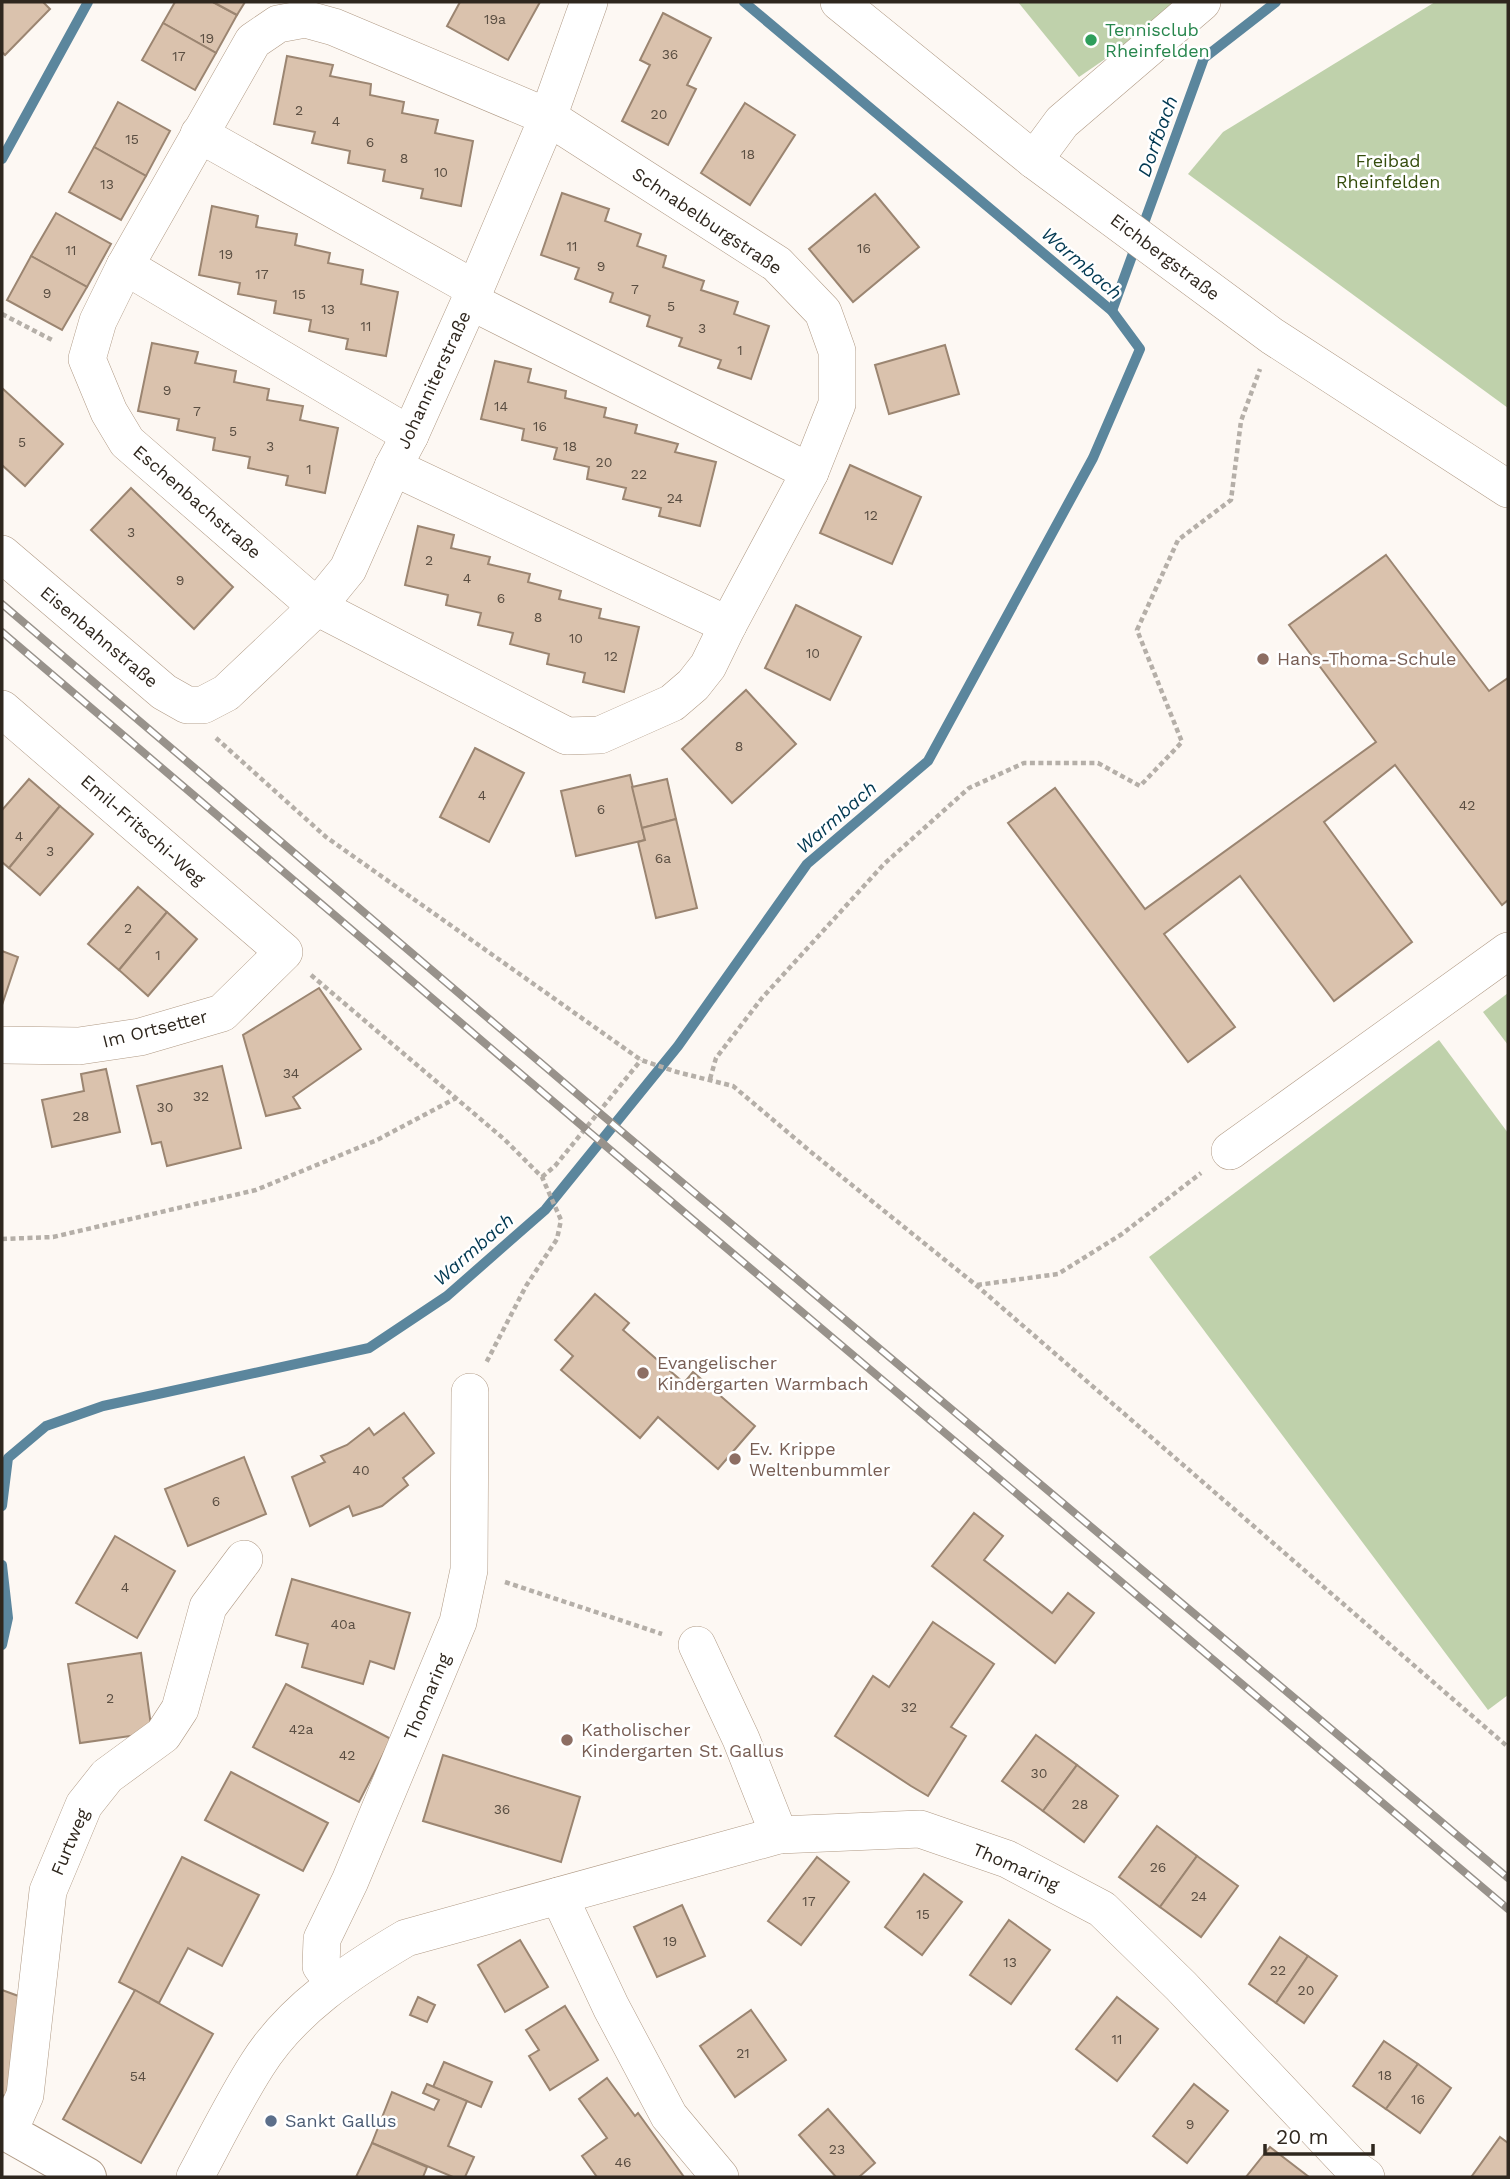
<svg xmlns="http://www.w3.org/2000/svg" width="1510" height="2179" font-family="'Work Sans',sans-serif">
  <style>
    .green { fill: #bfd1ab }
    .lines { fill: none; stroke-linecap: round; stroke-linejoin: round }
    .stream { stroke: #5b869d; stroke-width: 10 }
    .building { fill: #dac2ad; stroke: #9b8571; stroke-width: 2 }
    .minor-casing { stroke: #b09a85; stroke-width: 38 }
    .major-casing { stroke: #b09a85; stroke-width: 40 }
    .path { stroke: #b5afa8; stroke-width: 4.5; stroke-dasharray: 5 3.5; stroke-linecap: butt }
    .minor { stroke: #fff; stroke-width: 37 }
    .major { stroke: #fff; stroke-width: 38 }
    .rail-casing { stroke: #98928b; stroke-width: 8 }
    .rail { stroke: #fff; stroke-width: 5; stroke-dasharray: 16; stroke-linecap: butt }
    .leisure-dot { fill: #2e9e5b; stroke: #fff; stroke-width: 2.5 }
    .education-dot { fill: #8d6e63; stroke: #fff; stroke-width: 2.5 }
    .service-dot { fill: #5c6f8a; stroke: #fff; stroke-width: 2.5 }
    .labels { text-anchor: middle; stroke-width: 5; stroke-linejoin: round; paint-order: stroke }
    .number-label { font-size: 14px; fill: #5a4e42 }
    .leisure-label { font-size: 18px; fill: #27864d; stroke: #fff; text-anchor: start }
    .park-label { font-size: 18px; fill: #354d0d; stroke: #fff }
    .street-label { font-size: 18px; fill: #2f271e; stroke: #fff }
    .education-label { font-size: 18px; fill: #785e54; stroke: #fff; text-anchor: start }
    .service-label { font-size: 18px; fill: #4e5e75; stroke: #fff; text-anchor: start }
    .water-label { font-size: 19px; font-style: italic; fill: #003851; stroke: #fff }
  </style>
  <rect width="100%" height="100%" fill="#fdf8f3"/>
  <g class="green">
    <polygon points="1018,2 1188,2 1079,77"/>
    <polygon points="1435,2 1508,2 1508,408 1188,174 1223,132"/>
    <polygon points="1508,993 1508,1045 1483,1012"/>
    <polygon points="1439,1040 1508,1133 1508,1695 1488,1710 1149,1257"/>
  </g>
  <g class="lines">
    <g class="stream">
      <polyline points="2,159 88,2"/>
      <polyline points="1112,311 1204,58 1276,2"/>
      <polyline points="2,1506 8,1458 46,1426 103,1406 369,1348 447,1296 545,1210 678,1046 807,864 928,761 1093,458 1140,349 1112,311 744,2"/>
      <polyline points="2,1565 8,1618 2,1645"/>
    </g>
  </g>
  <g class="building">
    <polygon points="2,2 43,2 50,9 5,55 2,52"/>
    <polygon points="175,2 213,2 237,15 216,53 163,23"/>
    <polygon points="213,2 245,2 237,15"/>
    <polygon points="460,2 540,2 508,60 447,26"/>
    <polygon points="663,13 711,38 687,85 696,89 668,145 622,121 650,65 640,60"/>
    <polygon points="163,23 216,53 195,90 142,60"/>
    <polygon points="287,56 333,65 330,76 371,84 370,95 404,102 402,113 438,120 435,133 473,141 461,206 421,198 423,189 383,181 385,170 348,163 350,151 312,143 315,132 274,124"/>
    <polygon points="118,102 170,131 146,176 94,147"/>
    <polygon points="745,103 795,135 750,205 701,173"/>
    <polygon points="94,147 146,176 121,220 69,192"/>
    <polygon points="562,193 609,209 605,221 641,234 637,246 666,256 663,267 704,281 701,290 738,302 734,314 769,326 751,379 718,368 721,360 679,346 682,338 647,326 650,316 610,302 613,293 575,279 579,268 541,255"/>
    <polygon points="875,194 919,247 853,302 809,249"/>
    <polygon points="212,206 258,216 256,227 297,234 295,245 330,253 328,263 363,270 361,284 398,292 386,356 346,349 348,339 309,331 311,320 274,313 276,301 238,294 240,283 199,275"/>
    <polygon points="56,213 111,244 87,287 31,256"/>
    <polygon points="31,256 87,287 62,330 7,300"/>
    <polygon points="152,343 198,352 195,363 236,371 234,382 269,389 267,400 303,406 300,420 338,428 325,493 286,485 288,476 248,468 250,457 213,450 215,438 177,430 179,419 138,411"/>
    <polygon points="945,345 959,394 889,414 875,365"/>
    <polygon points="495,361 531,369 528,382 566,391 565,398 606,408 604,417 637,425 635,433 678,444 675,452 716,462 700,526 659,516 661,508 623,499 626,488 587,479 589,467 554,459 557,448 522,440 524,429 481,419"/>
    <polygon points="2,388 63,444 25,486 2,465"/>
    <polygon points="850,465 921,497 892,564 820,533"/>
    <polygon points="131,488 233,587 194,629 91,530"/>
    <polygon points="418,526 454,535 451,548 490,557 488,564 530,574 528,582 561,591 559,599 601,609 599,618 639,627 624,692 583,682 585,673 547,664 549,654 510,644 513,633 478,625 481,613 446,605 448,595 405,585"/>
    <polygon points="1386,555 1489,691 1508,678 1508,900 1502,905 1395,765 1324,822 1412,942 1334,1001 1240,876 1164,934 1235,1027 1188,1062 1008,823 1055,788 1145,909 1376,742 1289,625"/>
    <polygon points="796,605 861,637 830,700 765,668"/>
    <polygon points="746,690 796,744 732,803 682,749"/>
    <polygon points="475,748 524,773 489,842 440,817"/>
    <polygon points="630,775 645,840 576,856 561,791"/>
    <polygon points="29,779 60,806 9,868 2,862 2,810"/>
    <polygon points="667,779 676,819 642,828 632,787"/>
    <polygon points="60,806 93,834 40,895 9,868"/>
    <polygon points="676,819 697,908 656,918 638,842 645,840 642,828"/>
    <polygon points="138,887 167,912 119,970 88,944"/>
    <polygon points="167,912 197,939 148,996 119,970"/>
    <polygon points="2,951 18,957 2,1005"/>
    <polygon points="319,988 361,1049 293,1097 300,1108 266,1116 243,1035"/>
    <polygon points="222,1066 241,1148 167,1166 161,1142 152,1144 137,1086"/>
    <polygon points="106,1069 120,1132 52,1147 42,1100 84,1091 81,1074"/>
    <polygon points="595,1294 629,1323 623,1330 684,1383 693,1372 755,1426 718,1469 658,1417 640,1438 561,1370 573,1356 555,1340"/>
    <polygon points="404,1413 434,1453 403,1478 408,1485 382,1506 353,1516 349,1506 310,1526 292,1477 325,1462 321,1456 347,1445 369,1428 374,1435"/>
    <polygon points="244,1457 266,1514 188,1546 165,1489"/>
    <polygon points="974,1513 1003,1536 984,1560 1052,1613 1068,1593 1094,1613 1055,1663 932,1566"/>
    <polygon points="115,1536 175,1571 137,1638 76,1603"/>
    <polygon points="292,1579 410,1613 394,1669 370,1661 363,1684 302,1667 308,1644 276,1635"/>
    <polygon points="933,1622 994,1664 951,1727 966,1736 928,1796 911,1786 835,1736 873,1676 889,1687"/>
    <polygon points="141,1653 152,1733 80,1743 68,1664"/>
    <polygon points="286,1684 391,1739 359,1802 253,1747"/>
    <polygon points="1036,1735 1077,1765 1043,1811 1002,1781"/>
    <polygon points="443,1755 580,1797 561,1862 423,1821"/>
    <polygon points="1077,1765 1118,1796 1084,1842 1043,1811"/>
    <polygon points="231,1772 328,1823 303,1871 205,1820"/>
    <polygon points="1157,1826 1197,1856 1160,1907 1119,1877"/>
    <polygon points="1197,1856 1238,1886 1201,1937 1160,1907"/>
    <polygon points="182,1857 259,1895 222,1966 188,1948 159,2003 119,1982"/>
    <polygon points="817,1857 849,1882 801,1945 768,1921"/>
    <polygon points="924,1874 962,1902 922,1955 885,1927"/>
    <polygon points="682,1905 705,1956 657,1977 634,1927"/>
    <polygon points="1009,1920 1050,1950 1011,2004 970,1975"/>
    <polygon points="1280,1937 1308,1956 1276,2003 1249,1984"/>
    <polygon points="520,1940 548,1987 505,2012 478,1965"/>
    <polygon points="1308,1956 1337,1976 1304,2023 1276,2003"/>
    <polygon points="2,1990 32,2001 11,2099 2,2095"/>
    <polygon points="135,1990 213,2034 141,2163 63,2119"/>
    <polygon points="418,1997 435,2005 427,2022 410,2015"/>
    <polygon points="1117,1997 1158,2029 1117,2081 1076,2049"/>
    <polygon points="565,2006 598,2060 550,2090 529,2056 539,2050 526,2030"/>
    <polygon points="751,2010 786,2060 735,2097 700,2046"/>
    <polygon points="1384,2041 1418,2064 1386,2109 1353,2086"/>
    <polygon points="444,2062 492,2082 481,2107 433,2087"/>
    <polygon points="1418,2064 1451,2088 1420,2133 1386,2109"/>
    <polygon points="607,2078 635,2116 638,2113 684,2177 597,2177 582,2156 607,2138 579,2099"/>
    <polygon points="427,2084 467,2101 448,2146 474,2157 465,2177 453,2177 372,2143 392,2092 434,2110 439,2100 423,2093"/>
    <polygon points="1194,2084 1228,2111 1187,2163 1153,2136"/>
    <polygon points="828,2109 875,2163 859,2177 836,2177 799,2135"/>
    <polygon points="1500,2137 1508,2143 1508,2177 1473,2177 1472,2176"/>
    <polygon points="372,2143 427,2167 423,2177 356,2177"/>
    <polygon points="1270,2147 1309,2177 1246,2177"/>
  </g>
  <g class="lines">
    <g class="minor-casing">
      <g id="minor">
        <polyline points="839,2 1034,160 1272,336 1508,489"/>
        <polygon points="305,19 334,27 548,117 777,264 823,312 837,351 837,404 810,472 728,625 708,666 693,685 672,703 600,735 567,736 317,607 127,442 109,412 87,359 98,321 125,266 253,41 278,24"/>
        <polyline points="199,134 475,289"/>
        <polyline points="1034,160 1062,122 1202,2"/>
        <polyline points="125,266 410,435"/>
        <polyline points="470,301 810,472"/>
        <polyline points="393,467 728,625"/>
        <polyline points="2,554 164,692 187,705 203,705 226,693 317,607 348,569 393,467 410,435 470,301 548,117 589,2"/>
        <polyline points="2,709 284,952 222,1013 140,1037 79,1046 2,1045"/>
        <polyline points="1230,1151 1508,951"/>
        <polyline points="697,1645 741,1739 779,1835"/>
        <polyline points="559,1896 611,2007 669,2116 720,2177"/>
        <polyline points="334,1984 321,1966 322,1939 350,1881 458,1622 469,1570 470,1392"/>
        <polyline points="8,2133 25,2095 48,1891 84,1805 107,1776 163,1735 180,1709 208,1607 244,1559"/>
        <path d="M195 2177C215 2140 234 2101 257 2065 292 2009 350 1971 406 1938L779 1835 920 1829 1007 1859 1102 1909 1181 1986 1353 2168 1366 2177"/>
      </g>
    </g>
    <g class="major-casing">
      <polyline id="major" points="2,2129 87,2177"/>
    </g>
    <g class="path">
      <polyline points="2,314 54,341"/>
      <polyline points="216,738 326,837 641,1060 677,1072 733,1086 811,1152 976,1285 1508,1747"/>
      <polyline points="311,975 504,1139 542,1177 561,1220 557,1239 526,1286 486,1363"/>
      <polyline points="710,1079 716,1058 762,998 884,864 969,788 1024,763 1098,763 1140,786 1182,742 1137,630 1178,540 1231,500 1241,421 1260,369"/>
      <polyline points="542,1177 555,1166 641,1060"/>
      <polyline points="2,1239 53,1237 256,1190 377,1140 456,1098"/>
      <polyline points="977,1285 1058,1274 1122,1234 1201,1173"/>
      <polyline points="505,1582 662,1634"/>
    </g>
    <use href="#minor" class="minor"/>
    <use href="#major" class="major"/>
    <g class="rail-casing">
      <g id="rail">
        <polyline points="2,604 589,1104 1508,1878"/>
        <polyline points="2,632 575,1120 1508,1909"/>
      </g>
    </g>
    <use href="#rail" class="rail"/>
  </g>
  <circle class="leisure-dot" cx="1091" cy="40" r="7"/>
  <g class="education-dot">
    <circle cx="1263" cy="659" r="7"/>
    <circle cx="643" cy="1373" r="7"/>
    <circle cx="735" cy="1459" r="7"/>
    <circle cx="567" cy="1740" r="7"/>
  </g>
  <circle class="service-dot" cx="271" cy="2121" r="7"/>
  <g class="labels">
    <g class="number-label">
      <text x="495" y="24">19a</text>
      <text x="207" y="43">19</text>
      <text x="670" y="59">36</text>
      <text x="179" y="61">17</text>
      <text x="299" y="115">2</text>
      <text x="659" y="119">20</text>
      <text x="336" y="126">4</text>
      <text x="132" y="144">15</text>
      <text x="370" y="147">6</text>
      <text x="748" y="159">18</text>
      <text x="404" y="163">8</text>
      <text x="441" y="177">10</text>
      <text x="107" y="189">13</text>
      <text x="572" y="251">11</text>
      <text x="864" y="253">16</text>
      <text x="71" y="255">11</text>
      <text x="226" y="259">19</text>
      <text x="601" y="271">9</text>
      <text x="262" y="279">17</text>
      <text x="635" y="294">7</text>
      <text x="47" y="298">9</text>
      <text x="299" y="299">15</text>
      <text x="671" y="311">5</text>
      <text x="328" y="314">13</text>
      <text x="366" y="331">11</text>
      <text x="702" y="333">3</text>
      <text x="740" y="355">1</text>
      <text x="167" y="395">9</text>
      <text x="501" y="411">14</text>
      <text x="197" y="416">7</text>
      <text x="540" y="431">16</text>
      <text x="233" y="436">5</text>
      <text x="22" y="447">5</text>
      <text x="270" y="451">3</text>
      <text x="570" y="451">18</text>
      <text x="604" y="467">20</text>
      <text x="309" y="474">1</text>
      <text x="639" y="479">22</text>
      <text x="675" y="503">24</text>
      <text x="871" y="520">12</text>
      <text x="131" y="537">3</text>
      <text x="429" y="565">2</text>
      <text x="467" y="583">4</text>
      <text x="180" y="585">9</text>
      <text x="501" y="603">6</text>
      <text x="538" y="622">8</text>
      <text x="576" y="643">10</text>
      <text x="813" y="658">10</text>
      <text x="611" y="661">12</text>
      <text x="739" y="751">8</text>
      <text x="482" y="800">4</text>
      <text x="1467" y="810">42</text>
      <text x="601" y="814">6</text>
      <text x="19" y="841">4</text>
      <text x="50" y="856">3</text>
      <text x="663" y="863">6a</text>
      <text x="128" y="933">2</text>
      <text x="158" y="960">1</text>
      <text x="291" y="1078">34</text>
      <text x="201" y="1101">32</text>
      <text x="165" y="1112">30</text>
      <text x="81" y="1121">28</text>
      <text x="361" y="1475">40</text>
      <text x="216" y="1506">6</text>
      <text x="125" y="1592">4</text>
      <text x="343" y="1629">40a</text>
      <text x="110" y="1703">2</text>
      <text x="909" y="1712">32</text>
      <text x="301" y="1734">42a</text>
      <text x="347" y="1760">42</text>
      <text x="1039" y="1778">30</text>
      <text x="1080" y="1809">28</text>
      <text x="502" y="1814">36</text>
      <text x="1158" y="1872">26</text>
      <text x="1199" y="1901">24</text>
      <text x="809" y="1906">17</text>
      <text x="923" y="1919">15</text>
      <text x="670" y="1946">19</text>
      <text x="1010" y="1967">13</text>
      <text x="1278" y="1975">22</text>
      <text x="1306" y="1995">20</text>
      <text x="1117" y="2044">11</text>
      <text x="743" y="2058">21</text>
      <text x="1385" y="2080">18</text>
      <text x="138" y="2081">54</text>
      <text x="1418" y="2104">16</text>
      <text x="1190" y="2129">9</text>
      <text x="837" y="2154">23</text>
      <text x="623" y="2167">46</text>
    </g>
    <g class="leisure-label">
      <text x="1105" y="36">Tennisclub<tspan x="1105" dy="21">Rheinfelden</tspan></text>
    </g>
    <g class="park-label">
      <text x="1388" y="167">Freibad<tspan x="1388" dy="21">Rheinfelden</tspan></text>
    </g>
    <g class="street-label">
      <text transform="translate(707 221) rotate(34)" y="6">Schnabelburgstraße</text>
      <text transform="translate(1165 257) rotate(37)" y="6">Eichbergstraße</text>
      <text transform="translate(434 380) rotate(-65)" y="6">Johanniterstraße</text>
      <text transform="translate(197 502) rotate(41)" y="6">Eschenbachstraße</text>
      <text transform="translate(99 637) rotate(40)" y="6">Eisenbahnstraße</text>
      <text transform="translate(143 830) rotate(41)" y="6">Emil-Fritschi-Weg</text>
      <text transform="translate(155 1029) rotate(-14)" y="6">Im Ortsetter</text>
      <text transform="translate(427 1697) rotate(-67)" y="6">Thomaring</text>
      <text transform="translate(70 1842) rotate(-67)" y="6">Furtweg</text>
      <text transform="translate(1016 1867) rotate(24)" y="6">Thomaring</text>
    </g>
    <g class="education-label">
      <text x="1277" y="665">Hans-Thoma-Schule</text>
      <text x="657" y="1369">Evangelischer<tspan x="657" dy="21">Kindergarten Warmbach</tspan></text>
      <text x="749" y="1455">Ev. Krippe<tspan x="749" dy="21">Weltenbummler</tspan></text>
      <text x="581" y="1736">Katholischer<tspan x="581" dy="21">Kindergarten St. Gallus</tspan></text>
    </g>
    <g class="service-label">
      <text x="285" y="2127">Sankt Gallus</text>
    </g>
    <g class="water-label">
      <text transform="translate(1157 136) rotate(-70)" y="7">Dorfbach</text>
      <text transform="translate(1082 263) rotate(41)" y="7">Warmbach</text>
      <text transform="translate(836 817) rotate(-41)" y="7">Warmbach</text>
      <text transform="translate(473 1249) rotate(-41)" y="7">Warmbach</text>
    </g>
  </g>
  <rect width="1510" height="2179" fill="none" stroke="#2f271e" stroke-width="7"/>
  <path d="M1265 2144v10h108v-10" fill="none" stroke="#2f271e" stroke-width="3.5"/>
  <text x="1276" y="2144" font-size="21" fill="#2f271e" stroke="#ffffff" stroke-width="5" paint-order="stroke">20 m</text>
</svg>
